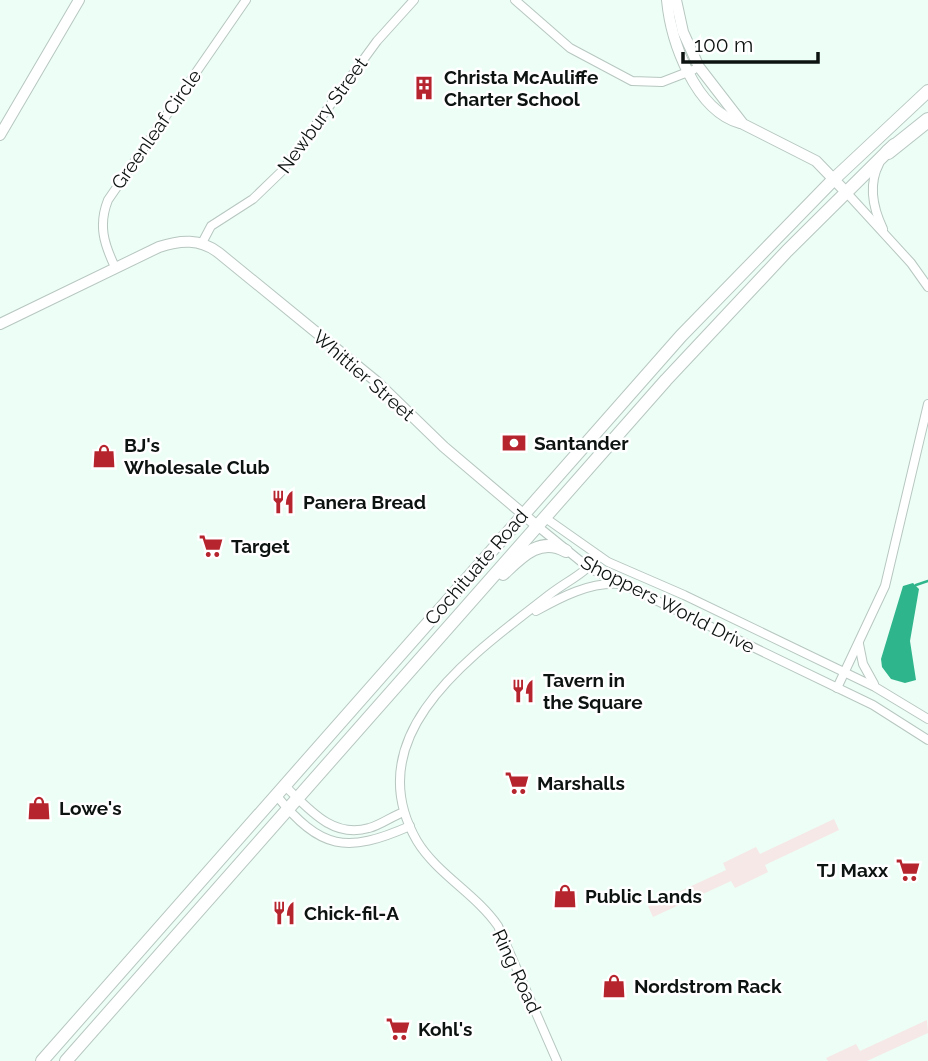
<svg xmlns="http://www.w3.org/2000/svg" width="928" height="1061" font-family="Raleway,sans-serif">
  <style>
    .green { fill: #f6e8e6 }
    .water { fill: #2fb58b }
    .lines { fill: none; stroke-linecap: round; stroke-linejoin: round }
    .stream { stroke: #2fb58b; stroke-width: 2.5 }
    .street-casing { stroke: #b7c7c0; stroke-width: 10 }
    .secondary-casing { stroke: #b7c7c0; stroke-width: 12 }
    .primary-casing { stroke: #b7c7c0; stroke-width: 14 }
    .highway-casing { stroke: #b7c7c0; stroke-width: 16 }
    .street { stroke: #fff; stroke-width: 8 }
    .secondary { stroke: #fff; stroke-width: 10 }
    .primary { stroke: #fff; stroke-width: 12 }
    .highway { stroke: #fff; stroke-width: 14 }
    .labels { text-anchor: middle; stroke-width: 5; stroke-linejoin: round; paint-order: stroke }
    .poi-label { font-size: 19px; font-weight: bold; fill: #0d1310; stroke: #fff; text-anchor: start }
    .street-label { font-size: 19px; fill: #0d1310; stroke: #fff }
  </style>
  <rect width="100%" height="100%" fill="#edfef7"/>
  <g class="green">
    <polygon points="834,819 839,830 765,865 768,872 735,888 731,881 653,917 648,906 726,870 723,863 756,847 760,854"/>
    <polygon points="927,1020 928,1033 867,1061 828,1061 826,1058 856,1044 860,1051"/>
  </g>
  <polygon class="water" points="913,583 919,589 910,641 916,680 905,683 891,679 882,667 881,659 903,586"/>
  <g class="lines">
    <polyline class="stream" points="916,585 928,581"/>
    <g class="street-casing">
      <g id="street">
        <polyline points="515,0 570,48 632,81 662,82 693,70"/>
        <path d="M879 164C868 185 873 208 883 229"/>
        <polyline points="846,192 911,263 928,287"/>
        <polyline points="202,243 211,226 253,199 282,171 377,41 414,0"/>
        <path d="M115 267C104 244 98 225 108 200L246 0"/>
        <polyline points="544,517 608,562 684,595 875,687 928,719"/>
        <polyline points="536,525 589,568 873,705 928,740"/>
        <path d="M536 611C561 597 590 582 619 584"/>
        <polyline points="859,644 863,664 874,684"/>
        <polyline points="837,688 885,586 928,404"/>
        <path d="M284 785C308 808 332 839 369 828 381 825 392 816 404 812"/>
        <path d="M276 795C321 850 346 854 410 826"/>
        <path d="M557 1061 498 926C476 894 437 874 417 841 355 734 475 653 549 595 567 581 583 575 599 556"/>
      </g>
    </g>
    <g class="secondary-casing">
      <g id="secondary">
        <path d="M667 0C671 42 695 110 740 123"/>
        <polyline points="676,0 683,32 699,67 743,124 816,161 846,192"/>
        <polyline points="0,135 79,0"/>
        <path d="M0 324 159 247C180 240 200 238 219 253L377 382 444 447 536 525"/>
      </g>
    </g>
    <g class="primary-casing">
      <g id="primary">
        <path d="M503 574C521 557 540 536 566 551"/>
        <polyline points="42,1061 681,336 834,179 928,91"/>
        <polyline points="66,1061 666,380 787,251 894,145"/>
      </g>
    </g>
    <g class="highway-casing">
      <polyline id="highway" points="888,152 928,120"/>
    </g>
    <use href="#street" class="street"/>
    <use href="#secondary" class="secondary"/>
    <use href="#primary" class="primary"/>
    <use href="#highway" class="highway"/>
  </g>
  <defs>
    <g id="building-bare" transform="scale(1.89)"><path d="M-4-6H4V6H1V3H-1V6H-4ZM-2.5-4.3h1.7v1.8h-1.7ZM.8-4.3h1.7v1.8H.8ZM-2.5-1h1.7V.8h-1.7ZM.8-1h1.7V.8H.8Z" fill="#b6252e" stroke="#fff" stroke-width="2.5" paint-order="stroke"/></g>
    <g id="bank-bare" transform="scale(1.89)"><path d="M-6-4H6V4H-6ZM0-2.3a2.3 2.3 0 1 0 0 4.6a2.3 2.3 0 1 0 0-4.6Z" fill="#b6252e" stroke="#fff" stroke-width="2.5" paint-order="stroke"/></g>
    <g id="shop-bare" transform="scale(1.89)"><path d="M-5-2.5h2.3a2.7 3.5 0 0 1 5.4 0H5L5.5 6h-11ZM-1.5-2.5h3a1.5 2.3 0 0 0-3 0Z" fill="#b6252e" stroke="#fff" stroke-width="2.5" paint-order="stroke"/></g>
    <g id="restaurant-bare" transform="scale(1.89)"><path d="M-5-6h1v4h1v-4h1v4h1v-4h1v5L-1.5 .5V6h-2V.5L-5-1ZM5-6V6H3V1.5H1.5Q1.5-4 5-6Z" fill="#b6252e" stroke="#fff" stroke-width="2.5" paint-order="stroke"/></g>
    <g id="supermarket-bare" transform="scale(1.89)"><path d="M-6-5.5h2.5l.6 2H6L4.5 2H-2.5L-4.4-4H-6ZM-1.5 3.2a1.3 1.3 0 1 0 .1 0ZM3 3.2a1.3 1.3 0 1 0 .1 0Z" fill="#b6252e" stroke="#fff" stroke-width="2.5" paint-order="stroke"/></g>
  </defs>
  <g fill-rule="evenodd">
    <use href="#building-bare" x="424" y="88"/>
    <use href="#bank-bare" x="514" y="443"/>
    <use href="#shop-bare" x="104" y="456"/>
    <use href="#restaurant-bare" x="283" y="502"/>
    <use href="#supermarket-bare" x="211" y="546"/>
    <use href="#restaurant-bare" x="523" y="691"/>
    <use href="#supermarket-bare" x="517" y="783"/>
    <use href="#shop-bare" x="39" y="808"/>
    <use href="#supermarket-bare" x="908" y="870"/>
    <use href="#shop-bare" x="565" y="896"/>
    <use href="#restaurant-bare" x="284" y="913"/>
    <use href="#shop-bare" x="614" y="986"/>
    <use href="#supermarket-bare" x="398" y="1029"/>
  </g>
  <g class="labels">
    <g class="poi-label">
      <text x="444" y="84">Christa McAuliffe<tspan x="444" dy="22">Charter School</tspan></text>
      <text x="534" y="450">Santander</text>
      <text x="124" y="452">BJ's<tspan x="124" dy="22">Wholesale Club</tspan></text>
      <text x="303" y="509">Panera Bread</text>
      <text x="231" y="553">Target</text>
      <text x="543" y="687">Tavern in<tspan x="543" dy="22">the Square</tspan></text>
      <text x="537" y="790">Marshalls</text>
      <text x="59" y="815">Lowe's</text>
      <text x="888" y="877" text-anchor="end">TJ Maxx</text>
      <text x="585" y="903">Public Lands</text>
      <text x="304" y="920">Chick-fil-A</text>
      <text x="634" y="993">Nordstrom Rack</text>
      <text x="418" y="1036">Kohl's</text>
    </g>
    <g class="street-label">
      <text transform="translate(322 115) rotate(-54)" y="7">Newbury Street</text>
      <text transform="translate(156 129) rotate(-55)" y="7">Greenleaf Circle</text>
      <text transform="translate(364 375) rotate(41)" y="7">Whittier Street</text>
      <text transform="translate(476 567) rotate(-49)" y="7">Cochituate Road</text>
      <text transform="translate(668 604) rotate(27)" y="7">Shoppers World Drive</text>
      <text transform="translate(517 971) rotate(65)" y="7">Ring Road</text>
    </g>
  </g>
  <path d="M683 52v10h135v-10" fill="none" stroke="#0d1310" stroke-width="3.5"/>
  <text x="694" y="52" font-size="21" fill="#0d1310" stroke="#ffffff" stroke-width="5" paint-order="stroke">100 m</text>
</svg>
